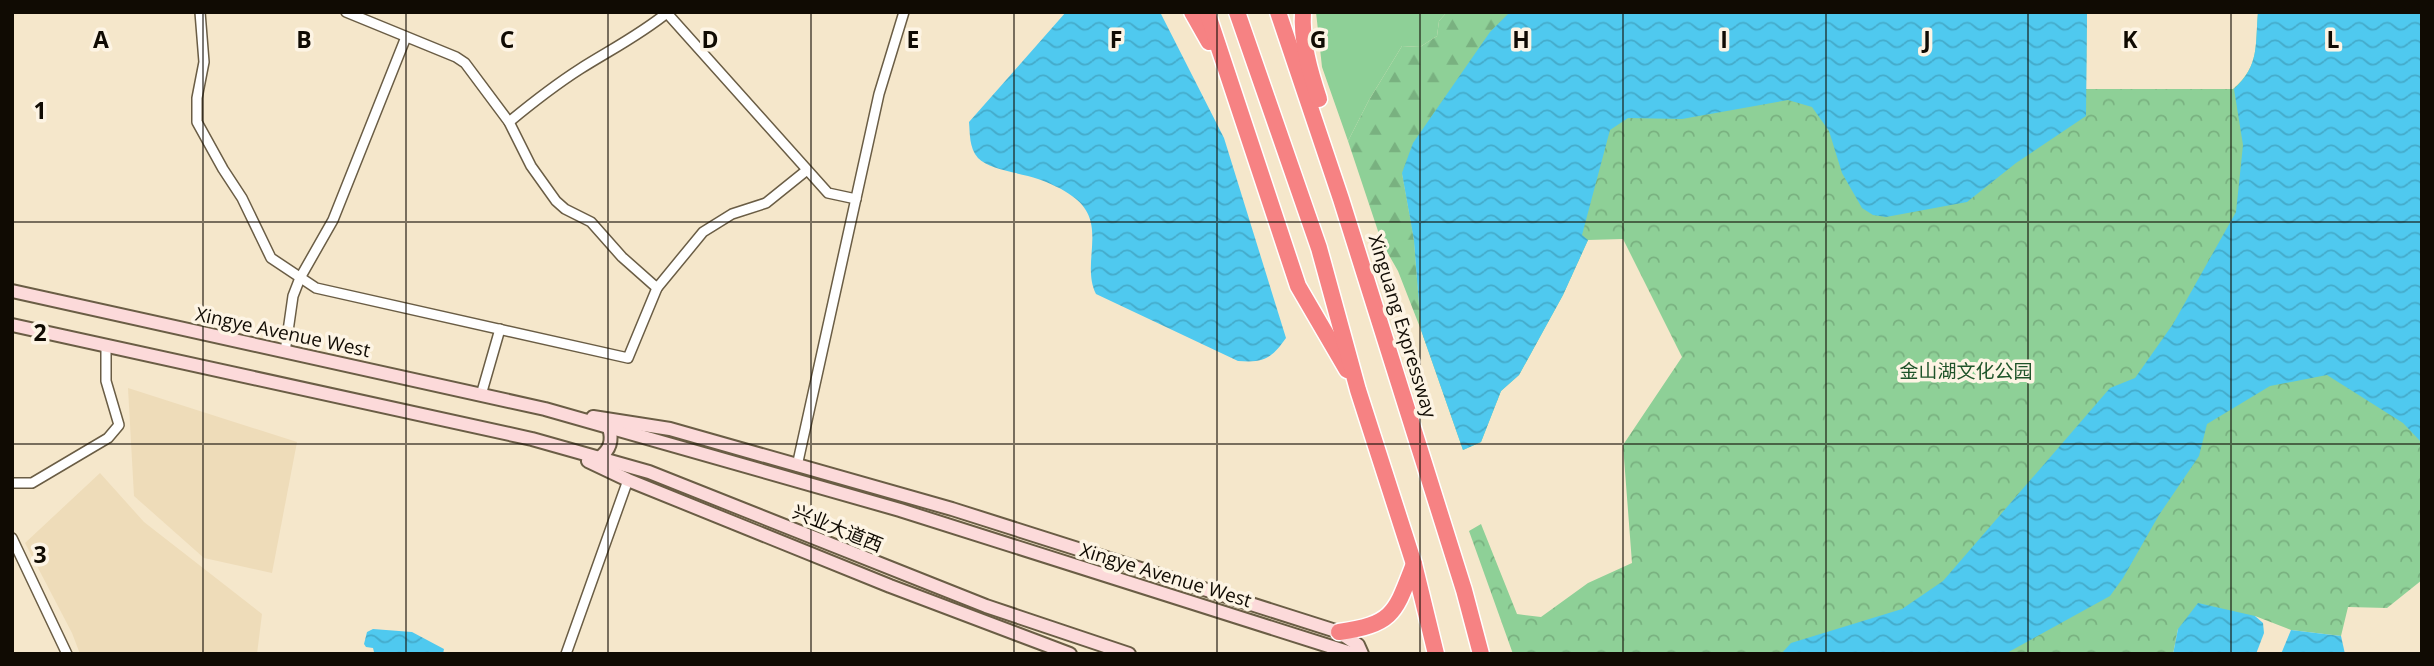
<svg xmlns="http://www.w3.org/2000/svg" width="2434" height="666" font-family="'Open Sans','Noto Sans SC',sans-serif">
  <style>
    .built { fill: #eedcb9 }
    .grass { fill: #8ed097 }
    .forest { fill: url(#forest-firs) }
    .park { fill: url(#park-crowns) }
    .water { fill: url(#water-waves) }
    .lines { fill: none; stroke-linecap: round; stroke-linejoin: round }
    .street-casing { stroke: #6a5d45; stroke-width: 12 }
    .secondary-casing { stroke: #6a5d45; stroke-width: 16 }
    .highway-casing { stroke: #fff; stroke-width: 19 }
    .street { stroke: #fff; stroke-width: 9 }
    .secondary { stroke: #fcdada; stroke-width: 12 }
    .highway { stroke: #f68283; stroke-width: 16 }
    .grid { fill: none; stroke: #100b03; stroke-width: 2; stroke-opacity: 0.55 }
    .labels { text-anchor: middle; stroke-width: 7; stroke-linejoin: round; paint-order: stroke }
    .street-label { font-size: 19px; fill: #100b03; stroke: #fdf4e4 }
    .park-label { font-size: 19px; fill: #1e5329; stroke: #fdf4e4 }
    .grid-label { font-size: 23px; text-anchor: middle; font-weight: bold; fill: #100b03; stroke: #fdf4e4; stroke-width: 7; stroke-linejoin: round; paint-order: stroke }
  </style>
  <defs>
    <pattern id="forest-firs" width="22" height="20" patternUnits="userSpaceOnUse" patternTransform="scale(1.75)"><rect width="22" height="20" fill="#8ed097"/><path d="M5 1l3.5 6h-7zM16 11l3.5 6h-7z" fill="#79b180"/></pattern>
    <pattern id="park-crowns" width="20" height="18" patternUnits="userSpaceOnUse" patternTransform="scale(1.75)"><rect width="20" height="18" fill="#8ed097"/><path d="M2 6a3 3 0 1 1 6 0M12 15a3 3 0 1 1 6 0" fill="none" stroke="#79b180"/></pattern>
    <pattern id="water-waves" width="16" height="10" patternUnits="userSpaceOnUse" patternTransform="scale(1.75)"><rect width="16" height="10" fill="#4fc9ef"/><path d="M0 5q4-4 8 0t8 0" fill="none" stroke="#44abcb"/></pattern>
  </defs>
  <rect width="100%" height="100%" fill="#f5e7cb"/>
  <g class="built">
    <polygon points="128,388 297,442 272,573 204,558 134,496"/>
    <polygon points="100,473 144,522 262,614 257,654 80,654 72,633 25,543"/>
  </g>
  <polygon class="grass" points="1316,12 1447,12 1439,21 1437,36 1420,47 1402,46 1369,100 1348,141 1322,67"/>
  <polygon class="forest" points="1447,12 1510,12 1402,173 1414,240 1421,330 1398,271 1382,243 1348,141 1369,100 1402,46 1420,47 1437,36 1439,21"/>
  <path class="park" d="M1510 12H2087L2086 89H2233C2260 66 2255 46 2258 12H2422V580L2387 608 2348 607 2341 636 2291 630 2255 616 2178 629 2173 654H1513L1469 531 1481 524 1517 614 1541 617 1588 583 1632 563 1623 445 1682 357 1623 239 1588 240 1563 295 1519 375 1501 391 1481 442 1463 450 1421 330 1414 240 1402 173 1413 143 1490 32Z"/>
  <g class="water">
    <path d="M1066 12H1160L1224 138 1286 338C1271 359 1264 363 1238 361L1096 294C1080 262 1110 222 1072 196 1063 189 1049 183 1038 179 1022 173 989 170 978 158 969 148 970 133 969 122Z"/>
    <polygon points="1510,12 2087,12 2086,116 2016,163 1967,202 1886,217 1873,215 1862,208 1842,173 1829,131 1812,107 1788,100 1682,119 1628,118 1610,130 1582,235 1588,240 1563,295 1519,375 1501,391 1481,442 1463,450 1421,330 1414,240 1402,173 1413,143 1490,32"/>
    <path d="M2258 12H2422V443L2403 423 2327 375 2270 386 2207 424 2199 456 2159 515 2123 578 2110 596 2005 654H1781L1791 643 1902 609 1943 581 2110 388 2135 378 2173 324 2236 212 2243 145 2234 89C2260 65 2255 45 2258 12Z"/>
    <polygon points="2198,603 2255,616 2263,623 2264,633 2256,654 2173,654 2178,629"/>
    <polygon points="373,629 412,632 444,649 443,654 378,654 374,652 373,648 366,647 364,644 367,632"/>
    <polygon points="2291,630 2341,636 2345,654 2281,654"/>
  </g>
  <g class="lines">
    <g class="street-casing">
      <g id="street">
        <polyline points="200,12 204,62 197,98 197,122 223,169 242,198 271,258 316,288 628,358 657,288"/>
        <polyline points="346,12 456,57 465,63 509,122 531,166 556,201 565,209 591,222 622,257 657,288 703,232 732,214 766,203 807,170"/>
        <polyline points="666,12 828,193 856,199"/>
        <path d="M509 122C532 103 555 85 580 69 610 50 640 35 668 12"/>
        <polyline points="285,352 293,296 300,278 333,220 406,37"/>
        <polyline points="481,395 500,329"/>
        <polyline points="797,466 879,94 904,12"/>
        <polyline points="12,483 32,483 108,438 119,425 106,381 106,345"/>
        <polyline points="12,538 67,654"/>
        <polyline points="566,654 628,480"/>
      </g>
    </g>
    <g class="secondary-casing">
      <g id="secondary">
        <polyline points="12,291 545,409 900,510 1354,654"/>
        <polyline points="12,325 532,439 649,472 986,606 1129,654"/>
        <polyline points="593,417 670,429 952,509 1339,632 1358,645 1362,654"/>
        <path d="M599 458C610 450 613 441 609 428"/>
        <polyline points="588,461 628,480 890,586 1070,654"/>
      </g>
    </g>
    <g class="highway-casing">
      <g id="highway">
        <polyline points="1192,12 1209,42"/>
        <polyline points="1207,12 1298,286 1347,370"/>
        <polyline points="1237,12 1319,248 1358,390 1414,564 1436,654"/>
        <polyline points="1278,12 1341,199 1464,590 1481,654"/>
        <path d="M1303 12C1301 41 1310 72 1319 99"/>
        <path d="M1339 632C1394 624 1395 613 1414 564"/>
      </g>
    </g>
    <use href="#street" class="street"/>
    <use href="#secondary" class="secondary"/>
    <use href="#highway" class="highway"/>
  </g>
  <path class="grid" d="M203 12V654M406 12V654M608 12V654M811 12V654M1014 12V654M1217 12V654M1420 12V654M1623 12V654M1826 12V654M2028 12V654M2231 12V654M12 222H2422M12 444H2422"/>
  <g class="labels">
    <g class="street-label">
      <text transform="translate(1403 326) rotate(73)" y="7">Xinguang Expressway</text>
      <text transform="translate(283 332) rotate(12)" y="7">Xingye Avenue West</text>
      <text transform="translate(838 528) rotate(22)" y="7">兴业大道西</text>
      <text transform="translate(1166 575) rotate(17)" y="7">Xingye Avenue West</text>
    </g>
    <g class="park-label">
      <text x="1966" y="378">金山湖文化公园</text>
    </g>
  </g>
  <g class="grid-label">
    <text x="101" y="48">A</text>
    <text x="304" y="48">B</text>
    <text x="507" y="48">C</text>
    <text x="710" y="48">D</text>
    <text x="913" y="48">E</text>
    <text x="1116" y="48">F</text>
    <text x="1318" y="48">G</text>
    <text x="1521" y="48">H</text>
    <text x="1724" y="48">I</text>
    <text x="1927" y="48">J</text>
    <text x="2130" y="48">K</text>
    <text x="2333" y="48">L</text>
    <text x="40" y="119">1</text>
    <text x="40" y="341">2</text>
    <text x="40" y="563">3</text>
  </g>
  <rect width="2434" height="666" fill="none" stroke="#100b03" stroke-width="28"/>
</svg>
